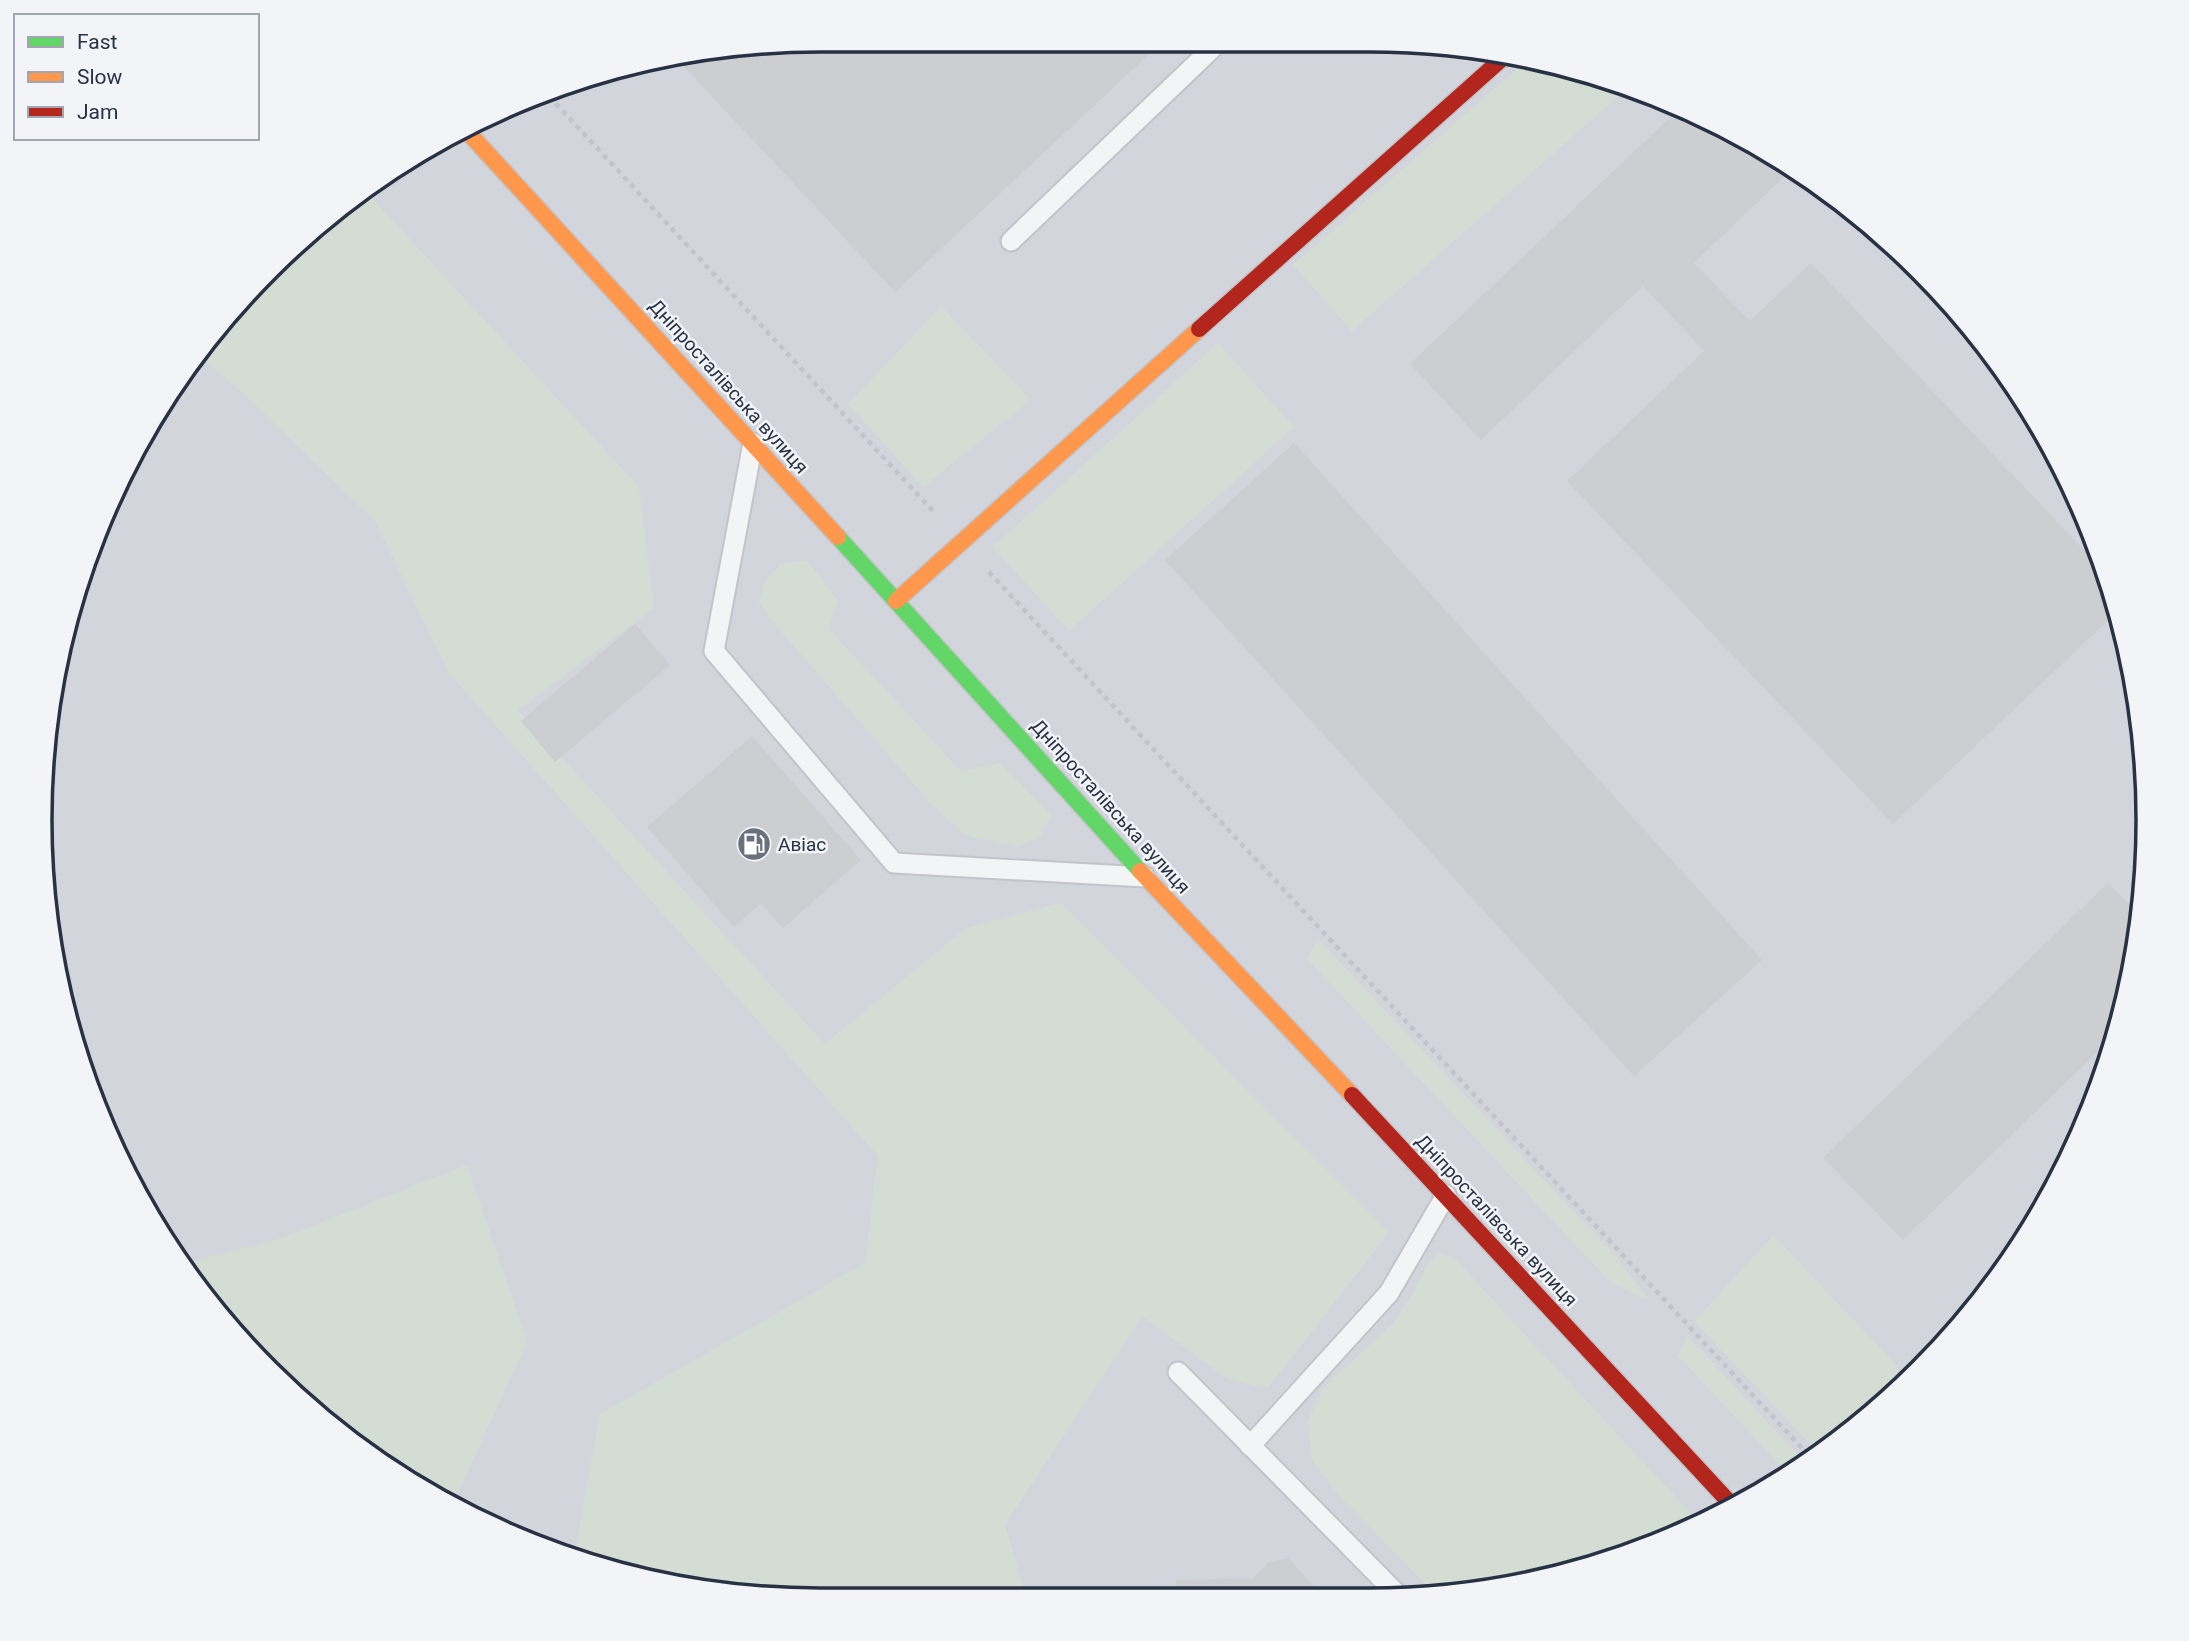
<svg xmlns="http://www.w3.org/2000/svg" width="2189" height="1641" font-family="Roboto,sans-serif">
  <style>
    .built { fill: #d2d5dc }
    .green { fill: #d4ddd4 }
    .building { fill: #ccced2 }
    .lines { fill: none; stroke-linecap: round; stroke-linejoin: round }
    .lane-casing { stroke: #c2c4c7; stroke-width: 23 }
    .fast-casing { stroke: #c2c4c7; stroke-width: 19 }
    .slow-casing { stroke: #c2c4c7; stroke-width: 19 }
    .jam-casing { stroke: #c2c4c7; stroke-width: 19 }
    .path { stroke: #c3c4c9; stroke-width: 4.5; stroke-dasharray: 5 5; stroke-linecap: butt }
    .lane { stroke: #f3f4f6; stroke-width: 19 }
    .fast { stroke: #63d668; stroke-width: 16 }
    .slow { stroke: #ff974d; stroke-width: 16 }
    .jam { stroke: #b3261e; stroke-width: 16 }
    .labels { text-anchor: middle; stroke-width: 5; stroke-linejoin: round; paint-order: stroke }
    .street-label { font-size: 19px; fill: #293244; stroke: #f2f4f8 }
    .poi-label { font-size: 19px; fill: #293244; stroke: #f2f4f8; text-anchor: start }
    .rim { fill: none; stroke: #293244; stroke-width: 3.5 }
  </style>
  <rect width="100%" height="100%" fill="#e4e6e9"/>
  <polygon class="built" points="821,40 1419,42 1571,67 1713,121 1843,201 1920,269 2017,387 2089,522 2134,668 2149,820 2134,972 2090,1119 2017,1254 1920,1372 1802,1469 1620,1559 1470,1594 718,1594 522,1542 387,1469 269,1372 172,1254 82,1072 42,871 55,668 121,475 172,387 269,269 430,145 618,67"/>
  <g class="green">
    <path d="M1527 60C1559 65 1599 68 1622 93L1352 331 1293 265Z"/>
    <polygon points="367,193 639,487 654,608 518,710 825,1044 966,928 1061,903 1389,1232 1268,1388 1229,1380 1142,1316 1005,1525 1025,1594 718,1594 574,1555 600,1414 865,1263 878,1156 449,673 375,521 242,392 198,355 269,269"/>
    <polygon points="941,306 1031,400 923,487 848,404"/>
    <polygon points="1218,343 1294,427 1069,631 993,547"/>
    <polygon points="807,560 838,600 829,629 961,771 1000,763 1051,815 1039,838 1017,847 965,835 931,804 772,621 759,603 764,582 780,564"/>
    <polygon points="1318,939 1615,1255 1649,1300 1612,1284 1307,959"/>
    <polygon points="467,1165 527,1342 453,1504 387,1469 269,1373 180,1264 276,1240"/>
    <polygon points="1773,1235 1911,1380 1820,1454 1694,1322"/>
    <polygon points="1438,1252 1454,1258 1698,1521 1620,1559 1470,1594 1435,1594 1343,1500 1312,1461 1308,1421 1323,1388 1394,1322 1414,1291 1428,1264"/>
    <polygon points="1687,1335 1807,1465 1790,1475 1678,1356"/>
  </g>
  <g class="building">
    <polygon points="820,40 841,40 1163,41 895,292 677,59"/>
    <polygon points="1680,108 1713,121 1792,169 1694,263 1750,321 1811,263 2104,571 2117,612 1893,824 1567,481 1704,351 1643,286 1481,440 1410,364"/>
    <polygon points="1294,443 1762,960 1634,1076 1165,560"/>
    <polygon points="635,624 670,665 555,762 521,721"/>
    <polygon points="752,736 861,860 783,928 761,903 734,927 647,827"/>
    <polygon points="2108,883 2139,915 2134,972 2115,1035 1903,1240 1823,1158"/>
    <polygon points="1288,1558 1321,1594 1176,1594 1176,1580 1253,1578 1269,1562"/>
  </g>
  <g class="lines">
    <g class="lane-casing">
      <g id="lane">
        <polyline points="1011,241 1220,41"/>
        <polyline points="753,443 714,651 894,863 1145,877"/>
        <polyline points="1178,1372 1397,1594"/>
        <polyline points="1250,1446 1389,1293 1446,1195"/>
      </g>
    </g>
    <g class="fast-casing">
      <polyline id="fast" points="838,537 1140,871"/>
    </g>
    <g class="slow-casing">
      <g id="slow">
        <polyline points="466,130 838,537"/>
        <polyline points="896,601 1199,329"/>
        <polyline points="1140,871 1352,1095"/>
      </g>
    </g>
    <g class="jam-casing">
      <g id="jam">
        <polyline points="1199,329 1505,56"/>
        <polyline points="1352,1095 1731,1504"/>
      </g>
    </g>
    <g class="path">
      <polyline points="549,96 933,511"/>
      <polyline points="989,572 1813,1460"/>
    </g>
    <use href="#lane" class="lane"/>
    <use href="#fast" class="fast"/>
    <use href="#slow" class="slow"/>
    <use href="#jam" class="jam"/>
  </g>
  <defs>
    <g id="fuel-disc" transform="scale(1.75)"><circle r="9.5" fill="#6a717e" stroke="#f2f4f8"/><path d="M-5.5-6h7V0h2V4h1.3V-2.5L3-4.5l.8-.8L6-3V5H2.5V1h-1V6h-7ZM-4.2-4.7v3.2H.2V-4.7Z" fill="#fff"/></g>
  </defs>
  <g fill-rule="evenodd">
    <use href="#fuel-disc" x="754" y="844"/>
  </g>
  <g class="labels">
    <g class="street-label">
      <text transform="translate(729 386) rotate(48)" y="7">Дніпросталівська вулиця</text>
      <text transform="translate(1111 806) rotate(48)" y="7">Дніпросталівська вулиця</text>
      <text transform="translate(1497 1220) rotate(47)" y="7">Дніпросталівська вулиця</text>
    </g>
    <g class="poi-label">
      <text x="778" y="851">Авіас</text>
    </g>
  </g>
  <path d="M0 0H2189V1641H0ZM820 52H1368A768 768 0 0 1 2136 820V820A768 768 0 0 1 1368 1588H820A768 768 0 0 1 52 820V820A768 768 0 0 1 820 52Z" fill="#f2f4f8" fill-rule="evenodd"/>
  <path class="rim" d="M820 52H1368A768 768 0 0 1 2136 820V820A768 768 0 0 1 1368 1588H820A768 768 0 0 1 52 820V820A768 768 0 0 1 820 52Z"/>
  <rect x="14" y="14" width="245" height="126" fill="#f2f4f8" stroke="#a2a6b0" stroke-width="2"/>
  <rect x="28" y="37" width="35" height="10" fill="#63d668" stroke="#a2a6b0" stroke-width="2"/>
  <text x="77" y="49" font-size="21" fill="#293244">Fast</text>
  <rect x="28" y="72" width="35" height="10" fill="#ff974d" stroke="#a2a6b0" stroke-width="2"/>
  <text x="77" y="84" font-size="21" fill="#293244">Slow</text>
  <rect x="28" y="107" width="35" height="10" fill="#b3261e" stroke="#a2a6b0" stroke-width="2"/>
  <text x="77" y="119" font-size="21" fill="#293244">Jam</text>
</svg>
